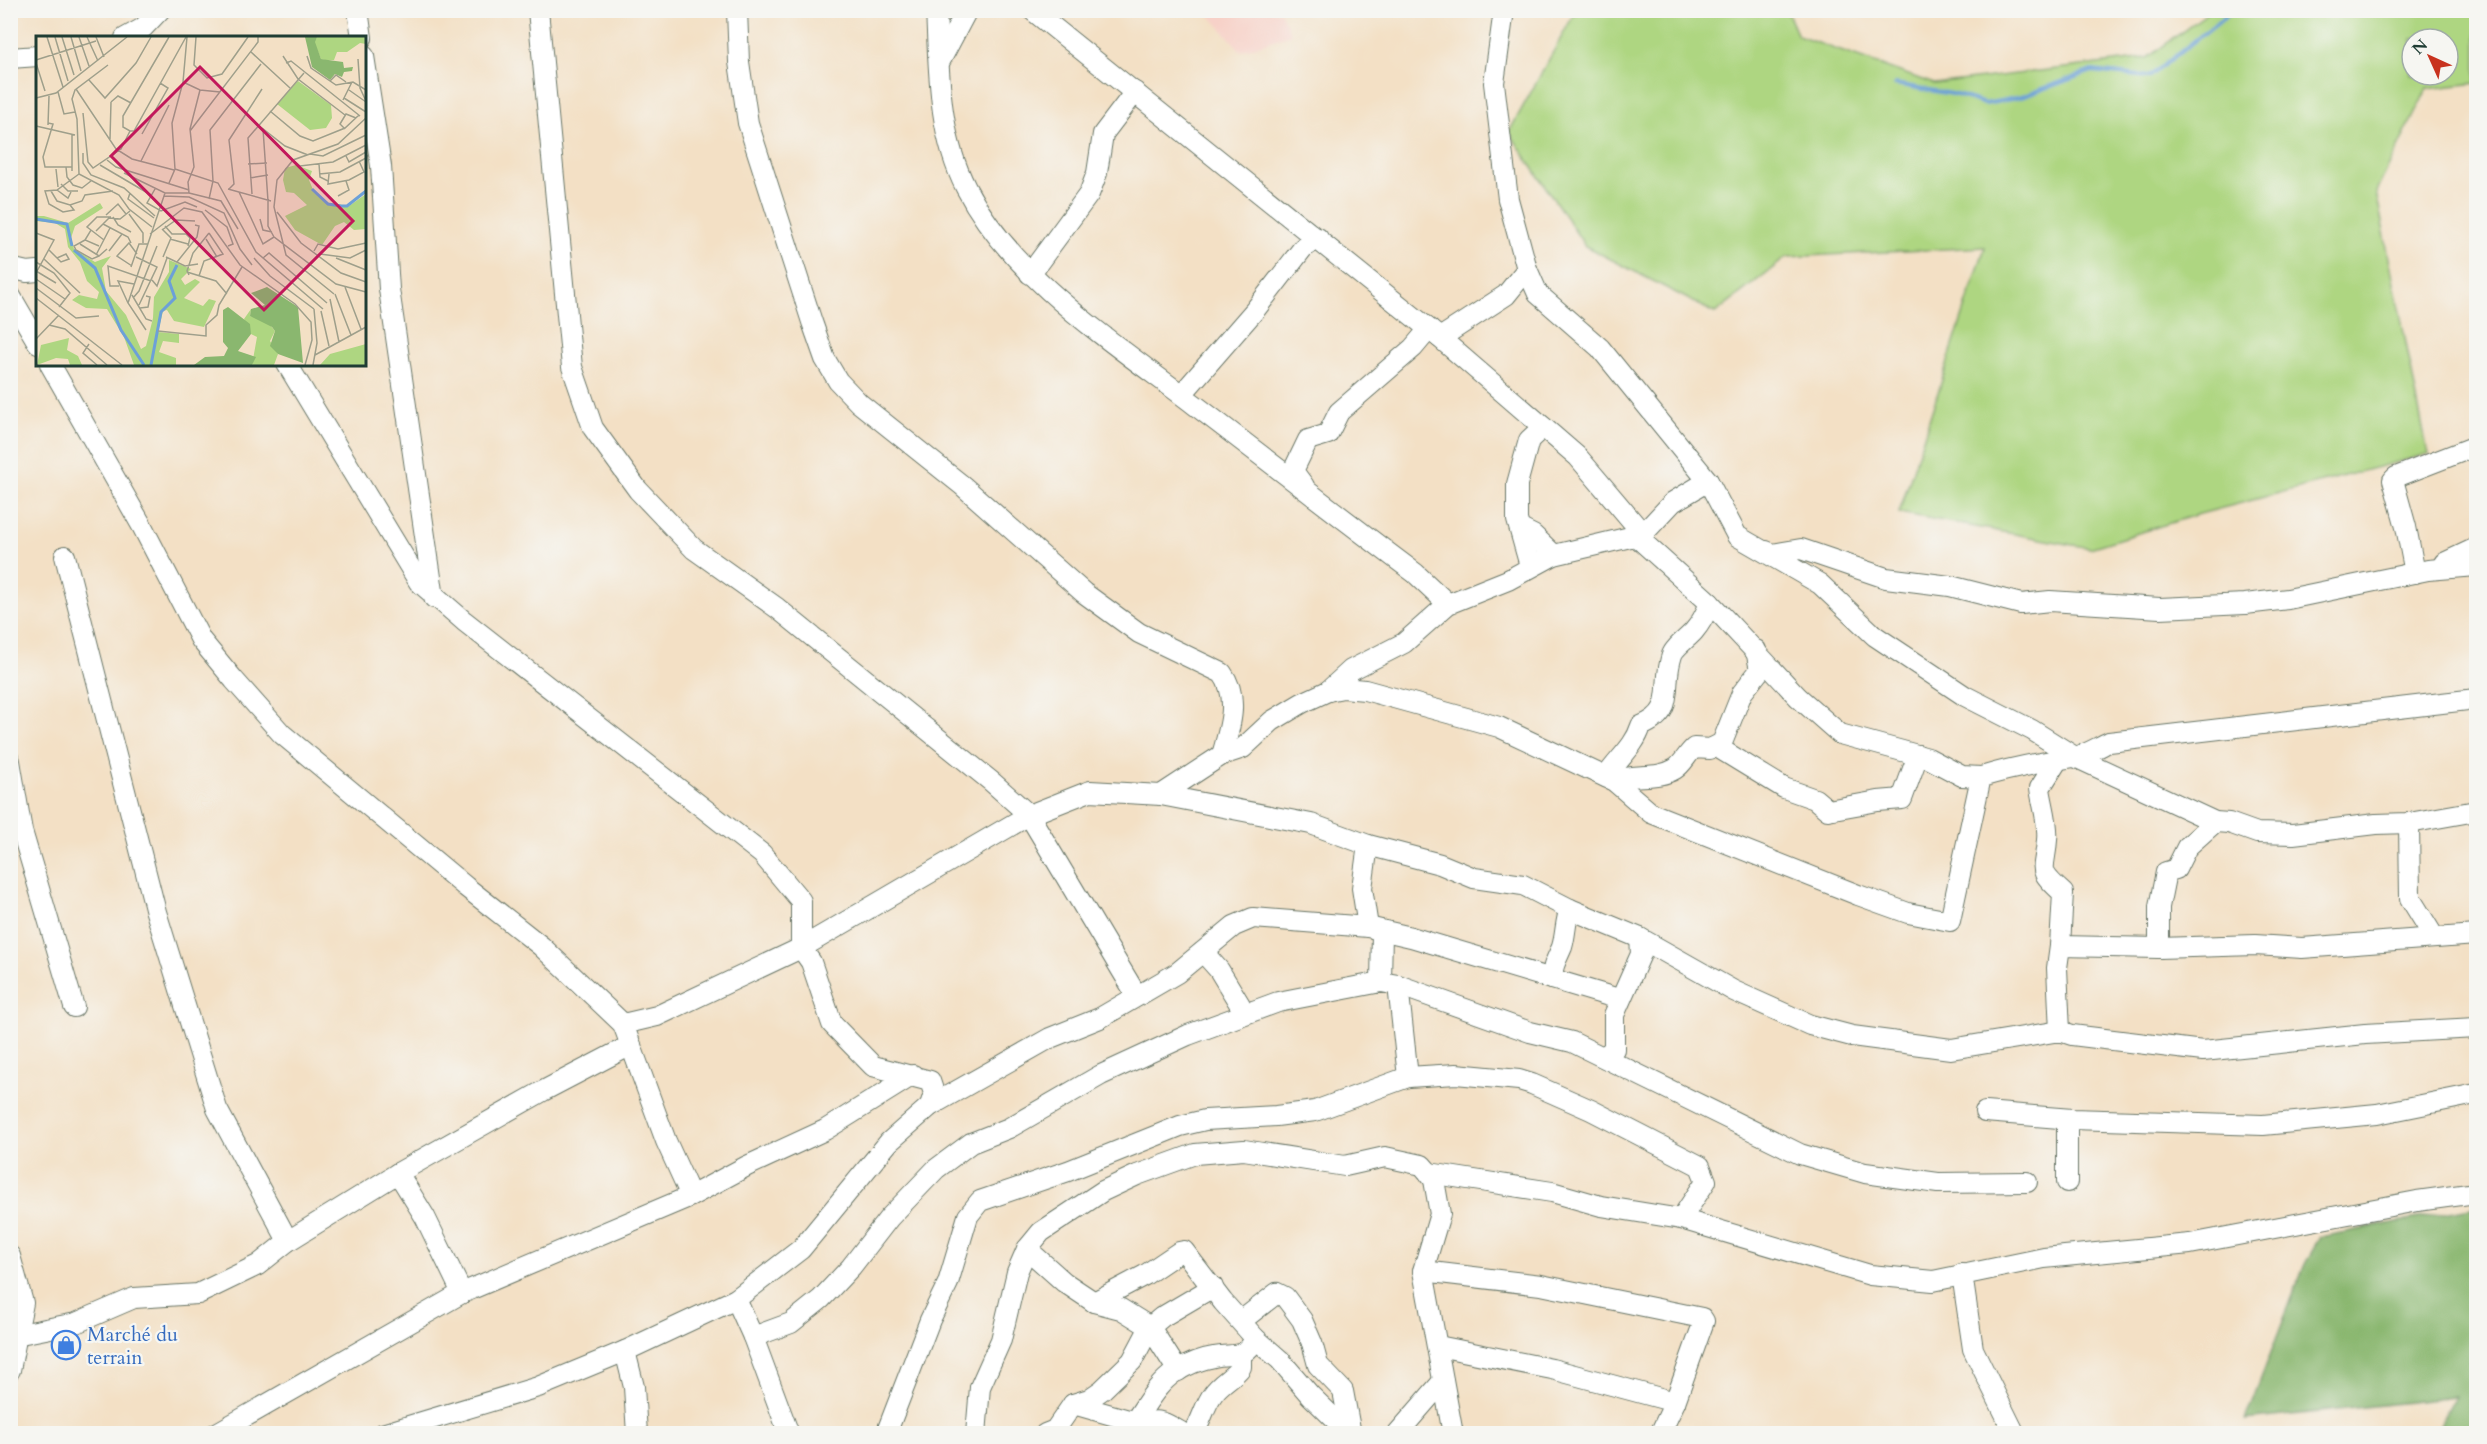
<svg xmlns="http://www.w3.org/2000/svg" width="2487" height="1444" font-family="Cardo,serif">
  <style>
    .built { fill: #f7d1c8 }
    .green { fill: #aed681; stroke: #668a5a; stroke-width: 1.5; fill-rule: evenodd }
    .forest { fill: #8ab76f; stroke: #547a52; stroke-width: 1.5 }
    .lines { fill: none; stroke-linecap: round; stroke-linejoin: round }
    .stream { stroke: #6ca0d8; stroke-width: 4 }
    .minor-casing { stroke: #697667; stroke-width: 22 }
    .minor { stroke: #fff; stroke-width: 20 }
    .labels { text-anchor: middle; stroke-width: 4.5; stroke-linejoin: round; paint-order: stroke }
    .shop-label { font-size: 20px; fill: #366cbe; stroke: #f6f6f2; text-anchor: start }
    .inset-river { fill: none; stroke: #6ca0d8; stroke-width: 3 }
    .inset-road { fill: none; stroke: #9e9f8b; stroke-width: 1.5 }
    .view { fill: #c2185b; fill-opacity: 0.15; stroke: #c2185b; stroke-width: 3 }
    .inset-edge { fill: none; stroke: #1f3d34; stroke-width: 3 }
  </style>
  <rect width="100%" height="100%" fill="#f6f6f2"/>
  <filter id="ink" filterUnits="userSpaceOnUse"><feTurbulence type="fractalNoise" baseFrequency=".0167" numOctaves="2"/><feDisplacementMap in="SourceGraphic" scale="12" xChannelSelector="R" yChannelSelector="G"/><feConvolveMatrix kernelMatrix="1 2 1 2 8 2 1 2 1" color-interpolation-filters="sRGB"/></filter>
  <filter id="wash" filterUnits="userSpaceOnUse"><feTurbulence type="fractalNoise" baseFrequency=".008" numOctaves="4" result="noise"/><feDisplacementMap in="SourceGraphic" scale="24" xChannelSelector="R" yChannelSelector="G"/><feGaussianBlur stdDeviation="1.35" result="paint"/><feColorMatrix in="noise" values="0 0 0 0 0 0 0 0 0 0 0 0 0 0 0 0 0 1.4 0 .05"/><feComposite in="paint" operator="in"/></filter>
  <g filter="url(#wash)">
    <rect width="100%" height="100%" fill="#f3e0c5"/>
    <polygon class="built" points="1206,11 1280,11 1291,34 1241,51"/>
    <path class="green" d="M1582 11H1787L1798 36 1934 84 2147 58 2210 11H2476V83L2427 89 2376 192 2428 454 2196 515 2090 548 1899 513 1985 247 1787 257 1715 313 1585 246 1509 132 1573 16ZM2412 39H2448V75H2412Z"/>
    <polygon class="forest" points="2476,1207 2476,1433 2436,1433 2455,1397 2245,1420 2305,1264 2320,1237"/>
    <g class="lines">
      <polyline class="stream" points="1895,84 1957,95 1985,104 2021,97 2092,71 2149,77 2233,10"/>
    </g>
  </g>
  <g filter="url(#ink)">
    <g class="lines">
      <g class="minor-casing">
        <g id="minor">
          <polyline points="358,10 362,38"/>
          <polyline points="538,10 572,367 593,428 638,490 694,549 777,608 992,782 1029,815 1137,996"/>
          <path d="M737 10 739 62 748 123 812 322 825 359 838 381 859 403 963 486 1084 593 1139 633 1222 673C1240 697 1230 728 1222 755"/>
          <path d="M936 10C939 70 938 134 966 188 1012 278 1117 345 1195 405 1269 461 1341 518 1415 573L1448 604"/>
          <polyline points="1032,10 1440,338 1578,457 1643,534"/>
          <polyline points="1504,10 1494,83 1508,199 1527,269 1538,294 1600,348 1708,481 1737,536 1820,584 1875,636 1965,696 2032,730 2075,757 2215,822 2229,823 2257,833 2293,834 2376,824 2409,823 2476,811"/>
          <polyline points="125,38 143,28 160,10"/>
          <polyline points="364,56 381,166 389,289 434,598"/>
          <polyline points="10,58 38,56"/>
          <polyline points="940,61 967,10"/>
          <polyline points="10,268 27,272 38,271"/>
          <polyline points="1030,274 1089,194 1097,173 1103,134 1135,92"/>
          <polyline points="10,295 38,343"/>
          <polyline points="1440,338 1506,295 1527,269"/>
          <polyline points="50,364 142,526 201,640 234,680 282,734 466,887 541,946 623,1024 666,1141 691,1196"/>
          <polyline points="287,364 419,582 464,621 762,854 801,901 801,948 811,962 832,1024 873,1066 930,1081 934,1093 930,1106"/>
          <polyline points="1182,394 1255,310 1303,248 1318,238"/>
          <polyline points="1304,486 1293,471 1308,440 1328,434 1339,412 1413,348 1429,329"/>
          <polyline points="1521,529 1533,535 1554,555"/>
          <polyline points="1637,537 1710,603 1798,697 1840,734 1928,758 1962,776 1981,777"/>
          <polyline points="1766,551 1772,554 1801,549 1886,578 1950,586 2021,604 2050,601 2160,608 2245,604 2288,599 2428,570 2476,566"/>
          <polyline points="65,556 156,912 217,1109 288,1241"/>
          <polyline points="2444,563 2476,548"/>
          <polyline points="1530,566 1517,520 1517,484 1529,440 1543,427"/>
          <polyline points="2415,573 2406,527 2393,480 2396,477 2476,446"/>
          <polyline points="1328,691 1351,670 1404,643 1448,604 1508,580 1554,555 1643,534 1673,502 1708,481"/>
          <polyline points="1717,747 1784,788 1815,799 1828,810 1878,801 1902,799 1918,755"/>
          <path d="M2059 758 2040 788C2042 804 2049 823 2047 840 2045 872 2035 868 2063 893L2060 946"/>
          <polyline points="10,761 22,831 74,1007"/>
          <path d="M1606 777C1618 759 1635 746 1641 726 1678 711 1661 687 1672 655 1674 648 1688 638 1694 631 1701 623 1706 613 1710 603"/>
          <path d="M1614 781C1633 773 1657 780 1675 769 1683 764 1687 754 1694 748L1710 749 1722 743 1742 693 1760 670 1756 650"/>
          <path d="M1161 795 1222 755 1243 748 1272 721 1302 703 1328 691 1343 688 1365 690 1499 727 1614 781 1651 813 1858 895 1908 913 1950 921 1981 777C2011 768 2043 762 2074 757 2086 755 2098 747 2109 742L2476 699"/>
          <polyline points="2409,823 2410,898 2434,937"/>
          <polyline points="1368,927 1362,888 1368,845"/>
          <polyline points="2159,948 2159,907 2166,872 2176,869 2187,847 2215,822"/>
          <polyline points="1203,952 1219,970 1245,1013"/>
          <path d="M1552 979C1552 966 1557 959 1562 947 1566 934 1565 921 1570 909"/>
          <polyline points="1381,982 1382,932"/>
          <polyline points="1398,985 1408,1077"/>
          <polyline points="623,1024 657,1016 801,948 1029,815 1090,791 1161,795 1311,824 1368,845 1440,864 1474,878 1523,885 1570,909 1640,938 1734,991 1810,1025 1852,1036 1951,1049 2060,1031 2072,1035 2203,1051 2365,1034 2476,1028"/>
          <polyline points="2060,1031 2057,968 2060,946 2159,948 2255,945 2302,948 2476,935"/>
          <polyline points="1605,1056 1614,1049 1614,1015 1641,954 1640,938"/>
          <polyline points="1985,1112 2072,1119 2263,1125 2377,1114 2476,1094"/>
          <polyline points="2067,1119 2067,1182"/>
          <polyline points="398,1173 425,1217 462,1293"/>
          <polyline points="1429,1173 1552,1192 1601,1206 1681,1219 1870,1275 1933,1281 2044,1258 2190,1244 2417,1201 2476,1193"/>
          <polyline points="1027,1249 1064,1282 1094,1302 1121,1309 1150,1327 1178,1371"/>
          <polyline points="10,1256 23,1303 10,1370"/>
          <polyline points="1423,1271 1541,1285 1702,1318 1704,1321 1675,1402 1660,1434"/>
          <polyline points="1962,1274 1973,1349 2015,1434"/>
          <polyline points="736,1299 753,1337 789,1434"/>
          <polyline points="1094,1302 1145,1275 1179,1252 1184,1251 1223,1302 1255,1338 1280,1360 1310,1395 1350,1434"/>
          <polyline points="1241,1321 1277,1293 1285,1297 1302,1320 1312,1343 1318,1365 1343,1391 1351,1434"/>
          <polyline points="10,1336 76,1323 134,1298 198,1294 258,1265 288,1241 398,1173 543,1091 631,1045"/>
          <polyline points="753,1337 791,1323 821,1299 851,1267 889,1218 936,1169 971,1143 1009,1128 1101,1075 1188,1035 1278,1002 1381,982 1398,985 1530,1032 1572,1042 1800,1154 1865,1173 1938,1183 2027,1182"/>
          <polyline points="1438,1346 1552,1369 1675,1402"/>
          <polyline points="625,1351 634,1387 637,1434"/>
          <path d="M1073 1404 1143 1424C1160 1417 1169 1425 1184 1434"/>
          <path d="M1134 1422C1147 1404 1156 1385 1175 1372 1187 1365 1200 1359 1214 1357 1233 1353 1246 1360 1255 1338"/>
          <polyline points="215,1434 462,1293 691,1196 747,1166 825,1130 913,1075"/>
          <polyline points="382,1434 538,1387 625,1351 736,1299 801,1249 889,1142 930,1106 1050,1038 1100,1018 1177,973 1234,926 1253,918 1368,927 1411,937 1619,999"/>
          <polyline points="886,1434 930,1320 948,1283 968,1216 980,1201 1068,1171 1180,1126 1205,1120 1276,1116 1315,1111 1408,1077 1456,1074 1519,1080 1532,1084 1591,1110 1700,1166 1706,1181 1681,1219"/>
          <polyline points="976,1434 980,1387 1001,1340 1017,1272 1027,1249 1041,1232 1103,1191 1137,1175 1195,1154 1244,1150 1345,1166 1385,1157 1422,1165 1429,1173 1434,1180 1440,1214 1423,1271 1453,1434"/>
          <polyline points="1045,1434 1055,1430 1073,1404 1089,1399 1102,1390 1132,1361 1150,1327 1162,1317 1213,1287"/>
          <path d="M1193 1434C1202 1421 1204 1406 1213 1394 1221 1382 1233 1378 1241 1367V1355"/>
          <polyline points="1397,1434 1443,1381"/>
        </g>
      </g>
      <use href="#minor" class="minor"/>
    </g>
  </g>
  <defs>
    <g id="shop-ring" transform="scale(1.5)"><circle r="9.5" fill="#f6f6f2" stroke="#3f7fe0" stroke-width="1.5"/><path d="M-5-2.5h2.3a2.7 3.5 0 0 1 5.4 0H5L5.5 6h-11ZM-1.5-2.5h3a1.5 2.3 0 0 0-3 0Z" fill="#3f7fe0"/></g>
  </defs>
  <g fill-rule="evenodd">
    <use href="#shop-ring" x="66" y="1345"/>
  </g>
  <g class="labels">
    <g class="shop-label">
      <text x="87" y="1341">Marché du<tspan x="87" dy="23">terrain</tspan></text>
    </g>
  </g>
  <g transform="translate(36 36)">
    <rect width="330" height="330" fill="#f3e0c5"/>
    <path d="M281 1H330V8L324 7 311 16H301L298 24H289L285 23 278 6ZM262 45 295 69 296 82 290 92 274 94 241 68ZM260 129 276 135 273 144 278 156 293 167 313 170 330 158V193L318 194 308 186 299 190 286 209 259 194 249 180 271 169 258 157 250 156 247 144 249 132ZM64 167 67 172 39 190 35 202 38 213 59 226 75 220 66 232 70 255 90 279 105 313 110 310 117 282 118 261 133 236V224L155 233 145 243 149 249 159 243 164 246 148 262 167 270 173 263 180 265 168 291 138 285 131 274 127 275 122 296 143 298V307L127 305 123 316 140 322V329H98L88 301 71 273 50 272 36 264 43 259 61 263 63 256 51 245 44 226 32 211 29 193 19 187 0 185V180H8L32 187ZM215 273 214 280 230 284 239 295 234 305 242 318 238 329H216L221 301 215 298 208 283ZM33 302 31 314 42 320 46 329H34L32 323 20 322 1 329 5 309ZM330 308V329H284L294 318Z" fill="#aed681"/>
    <path d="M269 1H281L279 6 285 23 307 26 308 32 317 31 316 35 308 36 306 41 299 38 294 44 276 31ZM231 251 262 271 267 327 242 318 234 310 239 295 236 291 214 280 215 273 229 269 215 257ZM192 271 214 288 215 298 202 315 220 321 216 329H158L169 321 188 320 192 312 187 306V274Z" fill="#8ab76f"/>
    <path class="inset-river" d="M276 153 292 168 305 170H311L330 155M0 183 31 188 36 210M38 214 59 232 85 294 108 329M115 329 125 276 139 262 133 245 141 229"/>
    <path class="inset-road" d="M11 1 27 51M19 1 32 45M26 1 38 39M35 1 45 35M43 1 53 30M51 1 62 25M60 1 68 21M133 1 87 80V91L94 95H98L150 1M160 1 158 29 171 42 186 38 212 1M215 16 254 52M247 20 262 43 309 79M271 20 275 32 300 49 317 46 330 54M322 23 324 52 330 65M0 24 60 5M0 27 9 55M250 27 255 25 324 80M72 29 39 54 36 63 41 83 43 138 83 159 93 173 116 191M53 44 69 62 100 27 115 1M294 45 300 39 310 46M147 46 164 54 184 56M40 53 80 113 96 123 138 134M313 54 330 66M22 56 28 78 39 76M0 62 20 57 91 1M308 62 330 76M307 64 316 46M75 66 82 60 95 67M234 75 264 100 277 105 309 92 323 79M47 77 52 126 57 132 85 113 94 95M12 87 17 88 7 121 9 131H36M12 89 13 60M0 90 39 99M226 92 249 110 272 119M227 93 232 165M309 93 304 88 310 78 320 82M154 95 222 6V1M106 98 132 52 124 47M36 99V135M74 103 75 66M47 117V127L55 139 88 152 119 180M274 118 287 120 330 99M310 120 313 126 330 116M71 124 80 131 153 154M257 124 264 130 297 126 330 109M105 125 133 69M212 128 231 127M283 128 284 141 292 145M64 129 115 159M30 131 31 141 37 149 46 152 55 145M20 133 22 151M139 133 182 147 220 216 287 273M88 137 129 157H153L185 165 202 193M283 138 304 136 330 122M293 138 292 148 313 144 328 136 323 125M214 142 232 139M133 147 139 133 136 87 147 46 151 1M25 148 32 155H42M119 153 111 167 125 175 149 166 161 171M192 153 235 165M193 153 198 148 193 104 226 53M21 154 32 162 35 156M15 155 21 165 34 169 46 165 49 159 77 155M203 156 227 208 238 201 300 248 330 256M94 157 92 163 118 182M153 157 152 146 158 131 154 93 164 54M216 158 212 102 268 37M128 160 153 161 188 177 204 213 216 229M302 160 313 154 310 145M173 163 177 145 174 94 225 28M232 165V190L238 201M34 169 38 174 27 176 13 168 9 155 21 154 43 138M169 174 191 191 197 208 192 210M241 176 265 207 305 237 330 246M93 178 107 197V207M70 179 82 168 90 178M77 181 82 189 95 196M224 183 227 194 236 196M67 188 92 201 95 207M129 190 136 198H150L154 202 152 210M126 193 135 202 127 221M55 194 51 191 61 181H75M126 194 140 184 159 185M60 195 73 182 84 183 94 175M0 197 18 204 0 237M114 198 148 172 166 176 204 229 259 268 275 286 276 304 269 329M134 203 152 208M170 203 181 221M49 204 38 210 40 214 56 223 63 220M44 208 63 220 71 213M63 210 49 204 55 194 68 204M13 214 25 226 33 223 30 218 21 222M73 215 86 198M278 215 282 208 302 213 330 207M284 218 314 222 330 214M60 219 74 192M100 221 121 231 103 269M130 221 149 230 162 228M218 222 234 240 278 273M227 222 233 217 291 267M300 222 330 234M8 223 44 257M0 226 18 237 34 257 23 271M141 226 161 201 163 190 159 189M96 230 81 220 93 207 101 218M95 231 103 208H112M0 235 20 247M151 236 180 245 191 258M153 239 151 235 157 217 173 197M163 240 168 225 187 218 173 197M0 243 29 263M116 244 121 250 131 222M83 250H74L72 230 115 245M309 251 325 293M0 252 40 282 63 280M298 258 250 219 238 171 241 144 257 124 302 108 330 82M299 258 315 299M96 259 110 283 116 285M0 262 86 329M97 262 103 255 121 210M294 263 303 306M92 267 82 245 98 248M104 272 112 271 114 261 110 260M285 275 293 310M13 289 29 293 71 329M110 294 92 267 129 157M122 295 170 300V289L181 279 183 269 206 231M0 303 23 279M53 308 47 317 61 329M279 319 330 291M277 329 281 307 278 273"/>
    <path class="view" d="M164 31 317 185 228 274 75 120Z"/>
    <rect width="330" height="330" class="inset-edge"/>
  </g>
  <rect width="2487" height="1444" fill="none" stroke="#f6f6f2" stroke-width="36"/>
  <g transform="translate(2430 57) rotate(315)"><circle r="28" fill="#f6f6f2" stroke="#a0aca6" stroke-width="1.5"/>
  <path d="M0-4.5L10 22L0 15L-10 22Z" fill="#c8321e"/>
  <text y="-9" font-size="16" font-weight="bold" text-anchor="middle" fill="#1f3d34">N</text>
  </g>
</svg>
